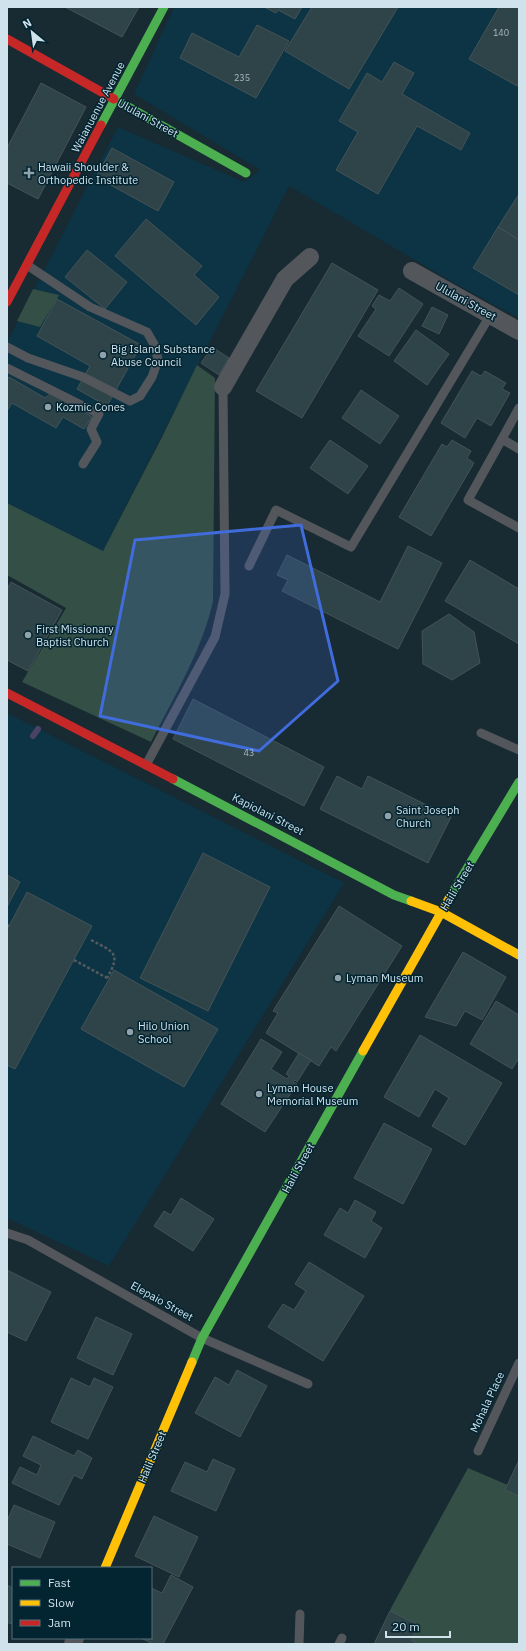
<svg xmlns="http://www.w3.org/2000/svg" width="526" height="1651" font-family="'IBM Plex Sans',sans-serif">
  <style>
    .built { fill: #0c3444 }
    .green { fill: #344f45 }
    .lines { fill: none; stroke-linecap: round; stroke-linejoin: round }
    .stream { stroke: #4a4366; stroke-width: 6 }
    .building { fill: #2e4448; stroke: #445357 }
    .path { stroke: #545a5f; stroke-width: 2.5; stroke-dasharray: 3 2; stroke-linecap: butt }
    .lane { stroke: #53575c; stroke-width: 9 }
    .street { stroke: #53575c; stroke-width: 18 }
    .fast { stroke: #4caf50; stroke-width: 9 }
    .slow { stroke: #ffc107; stroke-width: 9 }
    .jam { stroke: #c62828; stroke-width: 9 }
    .marked { fill: #416cdc; fill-opacity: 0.2; stroke: #416cdc; stroke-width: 3; stroke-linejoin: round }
    .poi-dot { fill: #90a2aa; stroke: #032431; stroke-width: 1.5 }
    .labels { text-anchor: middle; stroke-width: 3; stroke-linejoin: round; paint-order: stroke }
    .number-label { font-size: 9px; fill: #a8bac2 }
    .street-label { font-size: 11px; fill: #d0e2eb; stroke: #032431 }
    .poi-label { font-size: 11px; fill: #d0e2eb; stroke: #032431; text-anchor: start }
  </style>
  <rect width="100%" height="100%" fill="#182a32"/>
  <g class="built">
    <polygon points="174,7 519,7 519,318 456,284 289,186 103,551 7,503 7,342 118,127 244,182 260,170 134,94"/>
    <polygon points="7,713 344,883 109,1266 7,1218"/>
  </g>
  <g class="green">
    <polygon points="33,289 59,295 40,327 17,321"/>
    <path d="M197 365 215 378 213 601C203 648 173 699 151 742L22 682 66 608 7 575V503L103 551 162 437Z"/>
    <polygon points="468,1468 519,1490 519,1644 379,1644 391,1608"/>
  </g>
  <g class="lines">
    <polyline class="stream" points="33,736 38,729"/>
  </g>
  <g class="building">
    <polygon points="65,7 139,7 122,37"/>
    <polygon points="264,7 302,7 295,19 278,10 276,13"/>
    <polygon points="312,7 398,7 349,89 285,51"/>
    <polygon points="499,7 519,7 519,82 517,86 469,59"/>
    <polygon points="257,25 289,41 256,98 180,58 192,33 239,57"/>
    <polygon points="394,62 414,73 402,94 470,133 461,150 417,126 378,194 336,170 358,132 339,121 367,73 382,82"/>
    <polygon points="41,83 86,107 38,199 7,183 7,148"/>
    <polygon points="112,148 174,182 158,211 96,177"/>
    <polygon points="519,194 519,240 498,227"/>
    <polygon points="146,219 202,266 194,275 219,297 196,325 115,256"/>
    <polygon points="498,227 519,240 519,295 473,268"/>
    <polygon points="87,250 127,282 105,309 65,277"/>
    <polygon points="332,263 378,290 302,418 256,391"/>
    <polygon points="399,288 423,304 389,356 358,336 376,309 372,306 379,295 390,301"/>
    <polygon points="57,299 141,345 107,406 77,389 90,366 37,336"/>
    <polygon points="432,307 448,315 439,334 422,326"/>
    <polygon points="416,330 449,354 427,385 394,361"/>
    <polygon points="212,347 229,358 219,375 201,363"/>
    <polygon points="472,371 481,376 485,371 506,383 502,389 510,393 491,426 477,418 465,438 441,423"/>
    <polygon points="9,377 45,398 51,393 92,417 84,429 63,417 56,428 12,403 7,411 7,380"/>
    <polygon points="361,390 399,416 380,444 342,418"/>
    <polygon points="330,440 368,466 348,494 310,468"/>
    <polygon points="452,440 471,451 467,458 474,463 431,536 399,517 442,444 447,447"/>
    <polygon points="408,546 442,563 398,649 282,591 288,580 277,575 287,555 380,602"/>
    <polygon points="470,560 519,589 519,644 445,601"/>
    <polygon points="11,582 62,610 28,671 7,660 7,589"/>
    <polygon points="449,614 474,632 480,663 452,680 423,664 422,631"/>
    <polygon points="193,699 324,767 304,806 173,739"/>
    <polygon points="337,776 362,789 368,776 451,817 428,863 320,809"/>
    <polygon points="203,853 270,887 208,1011 140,978"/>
    <polygon points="7,875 20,882 7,907"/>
    <polygon points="27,892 92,926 15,1069 7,1065 7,930"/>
    <polygon points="339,906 402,946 336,1051 331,1047 319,1066 266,1033 278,1013 273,1011"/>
    <polygon points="463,952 506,977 482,1020 465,1011 456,1026 425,1017"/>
    <polygon points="114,970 218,1029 184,1087 81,1029"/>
    <polygon points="496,1001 519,1015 519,1058 512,1069 470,1044"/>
    <polygon points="420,1035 502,1083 465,1145 432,1126 449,1098 435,1089 419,1117 384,1097"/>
    <polygon points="261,1039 282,1052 271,1069 287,1079 289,1076 286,1074 299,1053 311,1060 297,1082 295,1080 293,1082 297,1084 265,1132 221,1104"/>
    <polygon points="384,1123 432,1149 403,1204 354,1178"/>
    <polygon points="181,1198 214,1219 193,1251 154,1226 164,1211 171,1215"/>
    <polygon points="355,1200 376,1212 371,1221 382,1228 365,1258 324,1235 340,1208 348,1213"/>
    <polygon points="309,1262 364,1296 323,1361 268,1327 283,1304 294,1310 306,1291 295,1284"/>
    <polygon points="7,1270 51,1292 26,1341 7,1332"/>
    <polygon points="96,1317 132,1334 113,1375 77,1358"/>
    <polygon points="237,1370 267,1386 240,1437 195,1413 215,1377 229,1385"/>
    <polygon points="71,1378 90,1387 94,1378 113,1387 88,1439 51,1422"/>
    <polygon points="33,1436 74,1456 78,1450 92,1458 82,1479 74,1475 59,1505 12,1483 20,1467 37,1475 41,1465 23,1456"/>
    <polygon points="213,1459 235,1469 216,1511 171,1491 185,1462 207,1472"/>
    <polygon points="519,1460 519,1496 505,1490"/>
    <polygon points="14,1505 55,1522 40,1558 7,1544 7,1521"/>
    <polygon points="154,1516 198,1537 179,1577 135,1556"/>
    <polygon points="171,1575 193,1587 163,1644 153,1644 141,1638 151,1638 151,1588 162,1593"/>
    <polygon points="7,1585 13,1588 13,1620 11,1624 7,1622"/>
    <polygon points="390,1611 419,1625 411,1640 418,1644 374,1644"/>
  </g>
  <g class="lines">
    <g class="path">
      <polyline points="7,925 9,926"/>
      <path d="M91 940C113 952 122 952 107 978"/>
      <polyline points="74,960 109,979"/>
    </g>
    <g class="lane">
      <polyline points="7,347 28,358 83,377 130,401 140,396 152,377 158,360 155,346 147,332 90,307 27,265"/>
      <polyline points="7,368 99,414 91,429 97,442 83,464"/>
      <polyline points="519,408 502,439 519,449"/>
      <polyline points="502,439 468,500 519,528"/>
      <polyline points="249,566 276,510 351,547 491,314"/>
      <polyline points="481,733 519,750"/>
      <polyline points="146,765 215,637 225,594 223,387"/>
      <polyline points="7,1233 28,1240 202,1338 308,1384"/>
      <polyline points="478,1451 519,1363"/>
      <polyline points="299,1644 300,1614"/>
      <polyline points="339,1644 342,1638"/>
    </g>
    <g class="street">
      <polyline points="412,271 519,331"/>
      <polyline points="223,387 285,279 310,257"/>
      <polyline points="73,1644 75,1638"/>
    </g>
    <g class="fast">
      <polyline points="114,99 246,173"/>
      <polyline points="101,125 164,7"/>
      <polyline points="173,779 394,895 411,901"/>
      <polyline points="451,895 519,782"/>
      <polyline points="192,1362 202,1338 363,1051"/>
    </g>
    <g class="slow">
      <polyline points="411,901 441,912 519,955"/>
      <polyline points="363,1051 451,895"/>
      <polyline points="105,1568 192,1362"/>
    </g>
    <g class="jam">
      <polyline points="7,39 114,99"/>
      <polyline points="7,302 101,125"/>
      <polyline points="7,693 173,779"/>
    </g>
  </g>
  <path class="marked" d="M301 525 338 681 259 751 100 716 135 540Z"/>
  <g class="poi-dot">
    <path d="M27 167h4v4h4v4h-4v4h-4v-4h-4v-4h4z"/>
    <circle cx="103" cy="355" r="4"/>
    <circle cx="48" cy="407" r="4"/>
    <circle cx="28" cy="635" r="4"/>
    <circle cx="388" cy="816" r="4"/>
    <circle cx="338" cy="978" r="4"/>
    <circle cx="130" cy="1032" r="4"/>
    <circle cx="259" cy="1094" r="4"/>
  </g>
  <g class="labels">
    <g class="number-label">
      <text x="501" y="36">140</text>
      <text x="242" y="81">235</text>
      <text x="249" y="756">43</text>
    </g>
    <g class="street-label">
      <text transform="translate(98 107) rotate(-62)" y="4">Waianuenue Avenue</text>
      <text transform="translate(148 118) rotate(29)" y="4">Ululani Street</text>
      <text transform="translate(466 301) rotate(29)" y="4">Ululani Street</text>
      <text transform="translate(268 814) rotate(27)" y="4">Kapiolani Street</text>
      <text transform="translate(457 886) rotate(-59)" y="4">Haili Street</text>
      <text transform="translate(298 1168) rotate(-61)" y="4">Haili Street</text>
      <text transform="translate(162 1301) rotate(29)" y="4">Elepaio Street</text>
      <text transform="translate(487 1402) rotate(-65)" y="4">Mohala Place</text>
      <text transform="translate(152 1457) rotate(-67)" y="4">Haili Street</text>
    </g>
    <g class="poi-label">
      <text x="38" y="171">Hawaii Shoulder &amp;<tspan x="38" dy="13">Orthopedic Institute</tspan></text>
      <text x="111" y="353">Big Island Substance<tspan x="111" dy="13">Abuse Council</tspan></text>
      <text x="56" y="411">Kozmic Cones</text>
      <text x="36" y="633">First Missionary<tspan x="36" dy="13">Baptist Church</tspan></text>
      <text x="396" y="814">Saint Joseph<tspan x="396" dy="13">Church</tspan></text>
      <text x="346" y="982">Lyman Museum</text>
      <text x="138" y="1030">Hilo Union<tspan x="138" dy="13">School</tspan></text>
      <text x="267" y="1092">Lyman House<tspan x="267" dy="13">Memorial Museum</tspan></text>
    </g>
  </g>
  <rect width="526" height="1651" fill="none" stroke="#d0e2eb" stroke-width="16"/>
  <rect x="12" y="1567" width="140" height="72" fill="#032431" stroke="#55707b"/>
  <rect x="20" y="1580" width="20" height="6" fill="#4caf50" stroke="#55707b"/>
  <text x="48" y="1587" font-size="12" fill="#d0e2eb">Fast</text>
  <rect x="20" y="1600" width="20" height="6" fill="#ffc107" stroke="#55707b"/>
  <text x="48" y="1607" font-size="12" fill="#d0e2eb">Slow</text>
  <rect x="20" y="1620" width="20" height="6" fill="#c62828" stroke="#55707b"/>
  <text x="48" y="1627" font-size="12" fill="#d0e2eb">Jam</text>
  <g transform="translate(32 32) rotate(331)" stroke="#032431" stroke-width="3" paint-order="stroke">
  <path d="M0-3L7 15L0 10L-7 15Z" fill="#d0e2eb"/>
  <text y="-6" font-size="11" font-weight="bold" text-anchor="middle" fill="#d0e2eb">N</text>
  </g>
  <path d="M386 1631v6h64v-6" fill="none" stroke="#d0e2eb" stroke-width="2"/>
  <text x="392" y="1631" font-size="12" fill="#d0e2eb" stroke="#032431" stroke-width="3" paint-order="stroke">20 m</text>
</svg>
